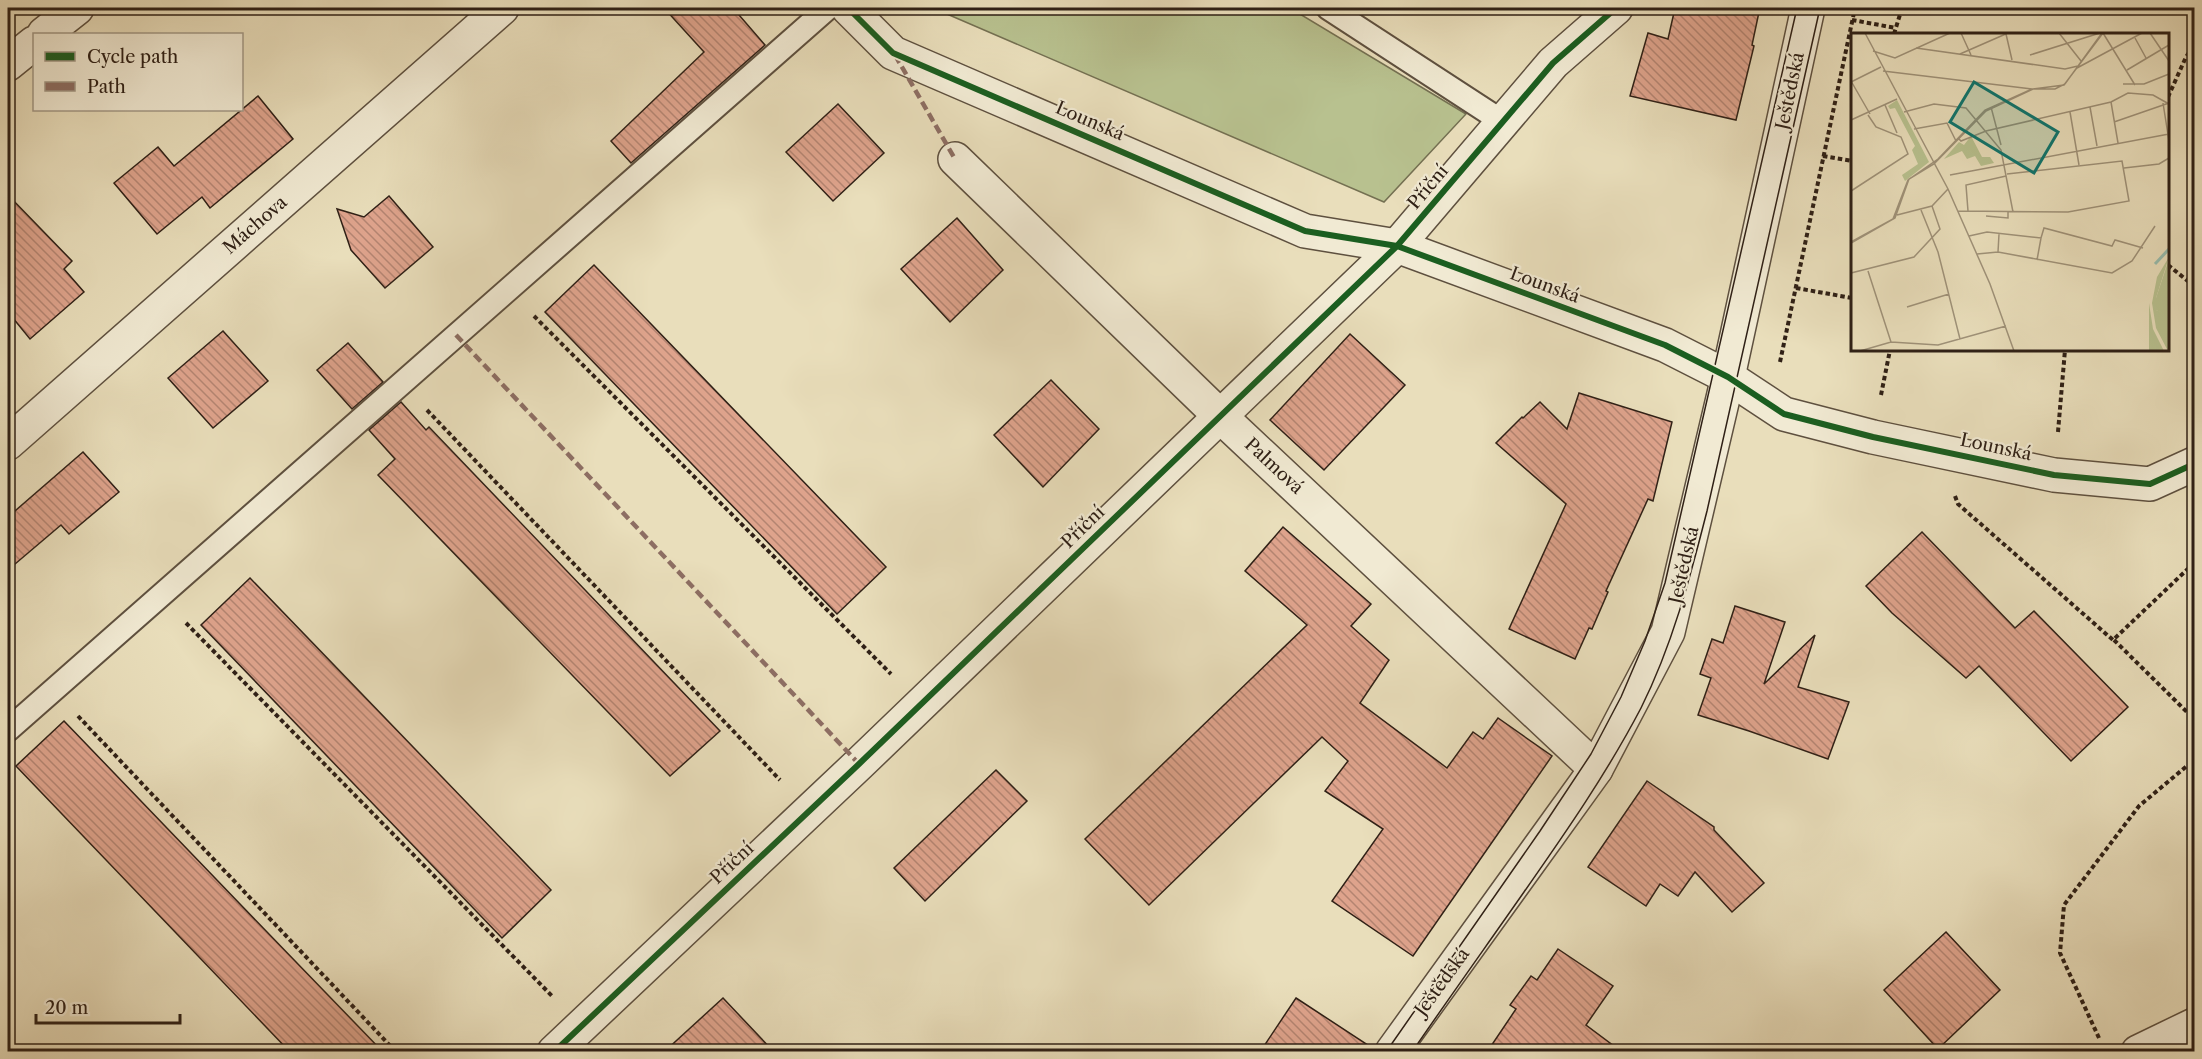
<svg xmlns="http://www.w3.org/2000/svg" width="2202" height="1059" font-family="'Libre Caslon Text',serif">
  <style>
    .green { fill: #b8c18f; stroke: #747052; stroke-width: 1.5 }
    .building { fill: url(#building-back-hatch); stroke: #2f2016; stroke-width: 1.5 }
    .lines { fill: none; stroke-linecap: round; stroke-linejoin: round }
    .service-casing { stroke: #5e503f; stroke-width: 26 }
    .minor-casing { stroke: #5e503f; stroke-width: 36 }
    .path { stroke: #2f2016; stroke-width: 4; stroke-dasharray: 4.5 3; stroke-linecap: butt }
    .service { stroke: #f1ead3; stroke-width: 22 }
    .minor { stroke: #f1ead3; stroke-width: 33 }
    .tram { stroke: #2f2016; stroke-width: 1.5 }
    .quiet { stroke: #8d6e63; stroke-width: 4.5; stroke-dasharray: 9 4.5; stroke-linecap: butt }
    .cycleway-casing { stroke: #f1ead3; stroke-width: 10 }
    .cycleway { stroke: #1b5e20; stroke-width: 6 }
    .labels { text-anchor: middle; stroke-width: 4.5; stroke-linejoin: round; paint-order: stroke }
    .street-label { font-size: 18px; fill: #2f2016; stroke: #f1ead3 }
    .inset-river { fill: none; stroke: #97bcae; stroke-width: 3 }
    .inset-road { fill: none; stroke: #9f9279; stroke-width: 1.5 }
    .view { fill: #0f766e; fill-opacity: 0.15; stroke: #0f766e; stroke-width: 3 }
    .inset-edge { fill: none; stroke: #2f2016; stroke-width: 3 }
  </style>
  <defs>
    <pattern id="building-back-hatch" width="6" height="6" patternUnits="userSpaceOnUse" patternTransform="scale(1.5)"><rect width="6" height="6" fill="#dea38c"/><path d="M-1 5l2 2M0 0l6 6M5-1l2 2" fill="none" stroke="#b48471"/></pattern>
  </defs>
  <rect width="100%" height="100%" fill="#e9debb"/>
  <filter id="stains"><feTurbulence type="fractalNoise" baseFrequency=".00333" numOctaves="4"/><feColorMatrix values="0 0 0 0 .2 0 0 0 0 .09 0 0 0 0 .02 0 0 0 .5 -.17"/></filter>
  <radialGradient id="worn" r=".72"><stop offset=".6" stop-color="#630" stop-opacity="0"/><stop offset="1" stop-color="#630" stop-opacity=".3"/></radialGradient>
  <polygon class="green" points="933,8 1290,8 1466,114 1384,202"/>
  <g class="building">
    <polygon points="664,8 733,8 765,45 631,163 611,141 704,52"/>
    <polygon points="1675,8 1739,8 1759,12 1752,45 1754,46 1736,120 1630,96 1648,33 1668,39"/>
    <polygon points="258,96 293,139 210,208 202,197 157,234 114,183 158,147 174,166"/>
    <polygon points="838,104 884,153 833,201 786,152"/>
    <polygon points="8,195 72,261 64,269 84,292 30,339 8,312"/>
    <polygon points="389,196 433,247 385,288 351,250 337,209 364,217"/>
    <polygon points="957,218 1003,270 950,322 901,269"/>
    <polygon points="594,265 886,567 837,614 545,312"/>
    <polygon points="223,331 268,381 213,428 168,378"/>
    <polygon points="1350,334 1405,385 1324,470 1270,420"/>
    <polygon points="348,343 383,382 352,409 317,370"/>
    <polygon points="1051,380 1099,429 1043,487 994,435"/>
    <polygon points="1579,393 1672,422 1653,501 1648,499 1606,591 1608,592 1592,629 1589,628 1575,659 1509,629 1566,504 1496,443 1522,417 1523,418 1540,402 1567,429"/>
    <polygon points="401,402 426,430 429,427 720,731 670,776 378,475 395,459 369,430"/>
    <polygon points="83,452 119,492 69,534 61,525 8,570 8,517"/>
    <polygon points="1283,527 1371,604 1351,626 1389,660 1360,703 1447,768 1473,732 1483,739 1498,718 1552,756 1413,956 1332,901 1383,829 1325,791 1348,761 1322,737 1149,905 1085,839 1307,625 1245,571"/>
    <polygon points="1922,532 2015,628 2034,611 2128,707 2071,761 1979,666 1966,678 1892,613 1866,586"/>
    <polygon points="250,578 551,890 502,938 201,625"/>
    <polygon points="1735,606 1785,622 1764,684 1815,635 1798,687 1849,702 1828,759 1749,731 1698,715 1711,678 1700,674 1712,639 1723,643"/>
    <polygon points="64,721 240,904 383,1052 290,1052 16,766"/>
    <polygon points="996,770 1027,801 925,901 894,868"/>
    <polygon points="1647,781 1714,827 1714,830 1764,883 1732,912 1695,872 1678,896 1660,884 1646,906 1588,867"/>
    <polygon points="1946,932 2000,990 1938,1049 1884,990"/>
    <polygon points="1558,949 1613,986 1586,1025 1622,1052 1487,1052 1516,1009 1510,1005 1531,976 1537,980"/>
    <polygon points="723,998 774,1052 664,1052"/>
    <polygon points="1296,998 1374,1049 1373,1052 1260,1052"/>
  </g>
  <g class="lines">
    <g class="service-casing">
      <g id="service">
        <polyline points="1328,8 1503,122"/>
        <polyline points="8,730 828,8"/>
      </g>
    </g>
    <g class="minor-casing">
      <g id="minor">
        <polyline points="848,8 893,53 1305,231 1397,246 1665,345 1728,377 1784,414 1873,437 2054,475 2150,484 2194,464"/>
        <polyline points="44,34 77,8"/>
        <polyline points="8,64 34,43"/>
        <polyline points="955,159 1220,416 1596,769"/>
        <polyline points="8,443 502,8"/>
        <polyline points="554,1052 859,764 1397,246 1553,63 1616,8"/>
        <polyline points="1392,1052 1596,769 1668,632 1728,377 1808,8"/>
        <polyline points="2138,1052 2194,1025"/>
      </g>
    </g>
    <g class="path">
      <polyline points="1852,20 1896,28"/>
      <polyline points="1894,34 1902,8"/>
      <polyline points="2168,97 2186,57 2194,45"/>
      <polyline points="1823,156 1852,161"/>
      <polyline points="2168,265 2194,286"/>
      <polyline points="1796,288 1852,298"/>
      <polyline points="534,316 891,674"/>
      <polyline points="1780,362 1855,8"/>
      <polyline points="1881,395 1890,350"/>
      <polyline points="427,410 780,780"/>
      <polyline points="2058,432 2065,350"/>
      <polyline points="1955,496 1958,504 2113,640 2194,563"/>
      <polyline points="186,623 553,997"/>
      <polyline points="2114,640 2194,719"/>
      <polyline points="78,716 396,1052"/>
      <polyline points="2099,1038 2060,953 2064,905 2139,806 2194,760"/>
    </g>
    <use href="#service" class="service"/>
    <use href="#minor" class="minor"/>
    <g class="tram">
      <polyline points="1386,1052 1540,831 1591,754 1621,697 1645,641 1665,583 1797,8"/>
      <path d="M1412 1052C1449 998 1487 945 1524 892 1566 832 1607 773 1641 708 1672 646 1690 578 1707 511L1820 8"/>
    </g>
    <g class="quiet">
      <polyline points="895,55 955,159"/>
      <polyline points="456,335 859,764"/>
    </g>
    <g class="cycleway-casing">
      <g id="cycleway">
        <polyline points="848,8 893,53 1305,231 1397,246 1665,345 1728,377 1784,414 1873,437 2054,475 2150,484 2194,464"/>
        <polyline points="554,1052 859,764 1397,246 1553,63 1616,8"/>
      </g>
    </g>
    <use href="#cycleway" class="cycleway"/>
  </g>
  <g class="labels">
    <g class="street-label">
      <text transform="translate(1790 91) rotate(-78)" y="6">Ještědská</text>
      <text transform="translate(1090 121) rotate(23)" y="6">Lounská</text>
      <text transform="translate(1428 187) rotate(-50)" y="6">Příční</text>
      <text transform="translate(255 225) rotate(-41)" y="6">Máchova</text>
      <text transform="translate(1545 285) rotate(20)" y="6">Lounská</text>
      <text transform="translate(1996 447) rotate(12)" y="6">Lounská</text>
      <text transform="translate(1274 466) rotate(43)" y="6">Palmová</text>
      <text transform="translate(1083 527) rotate(-44)" y="6">Příční</text>
      <text transform="translate(1684 565) rotate(-77)" y="6">Ještědská</text>
      <text transform="translate(732 863) rotate(-43)" y="6">Příční</text>
      <text transform="translate(1442 982) rotate(-54)" y="6">Ještědská</text>
    </g>
  </g>
  <g transform="translate(1851 33)">
    <rect width="318" height="318" fill="#e9debb"/>
    <path d="M318 226V281H314L305 277V265Z" fill="#b8c18f"/>
    <path d="M318 224 305 265V277L318 281 317 318 305 295 301 270 306 244ZM298 270 302 296 313 318H298Z" fill="#b8c18f"/>
    <path d="M46 67 78 129 54 148 51 142 67 131 61 117 64 113 44 75 39 76 37 73ZM120 103 131 124H139L143 130 130 133 124 123 116 126 111 118 93 126 108 109 113 112Z" fill="#b8c18f"/>
    <path class="inset-river" d="M304 231 318 216"/>
    <path class="inset-road" d="M14 0 97 156 139 251 163 318M110 0 120 22M208 0 230 28M252 0 284 52M299 0 318 28M155 1 161 27M284 5 295 25M65 15 214 36 227 33M22 18 44 25 99 0M109 21 157 0M179 22 249 0M226 35 291 0M276 37 318 12M32 38 181 56M0 48 19 81M0 49 30 34M272 51H293L318 41M260 69 267 110M312 70 318 108M34 72 46 100M140 74 150 112M239 74 246 113M53 79 83 71 115 75 150 117 162 179M219 79 228 132M0 87 46 66M263 89 318 70M63 96 96 90 105 108M107 105 110 108 135 98 260 69 277 60 302 62 318 71M273 135 308 131 318 125M99 142 318 101M0 158 57 121 50 104 25 94 17 82M70 177 87 219 109 306M107 178 217 179 278 168 271 128 156 141M117 178 115 152 155 143M46 182 81 173 97 156M135 183 157 185V179M118 203 136 199 190 205 193 195 261 213 264 207 292 215M0 209 42 186 57 147 87 126 134 77 181 56H204L214 51 251 0M0 210 44 185 58 146 83 131 135 78 182 56 213 52 252 0M147 219 148 201M126 221 147 219 261 240 281 228 304 193M186 227 190 205M17 238 40 309M0 240 63 224 89 196 81 173M56 274 98 261M9 318 40 309 87 312 155 293"/>
    <path class="view" d="M123 49 207 99 183 140 99 89Z"/>
    <rect width="318" height="318" class="inset-edge"/>
  </g>
  <rect width="2202" height="1059" fill="none" stroke="#e9debb" stroke-width="30"/>
  <rect x="9" y="9" width="2184" height="1041" fill="none" stroke="#2f2016" stroke-width="3"/>
  <rect x="15" y="15" width="2172" height="1029" fill="none" stroke="#2f2016" stroke-width="1.5"/>
  <rect x="33" y="33" width="210" height="78" fill="#f1ead3" stroke="#a39987" stroke-width="1.5"/>
  <rect x="45" y="52" width="30" height="9" fill="#1b5e20" stroke="#a39987" stroke-width="1.5"/>
  <text x="87" y="63" font-size="18" fill="#2f2016">Cycle path</text>
  <rect x="45" y="82" width="30" height="9" fill="#8d6e63" stroke="#a39987" stroke-width="1.5"/>
  <text x="87" y="93" font-size="18" fill="#2f2016">Path</text>
  <path d="M36 1014v9h144v-9" fill="none" stroke="#2f2016" stroke-width="3"/>
  <text x="45" y="1014" font-size="18" fill="#2f2016" stroke="#f1ead3" stroke-width="4.5" paint-order="stroke">20 m</text>
  <rect width="100%" height="100%" filter="url(#stains)"/>
  <rect width="100%" height="100%" fill="url(#worn)"/>
</svg>
